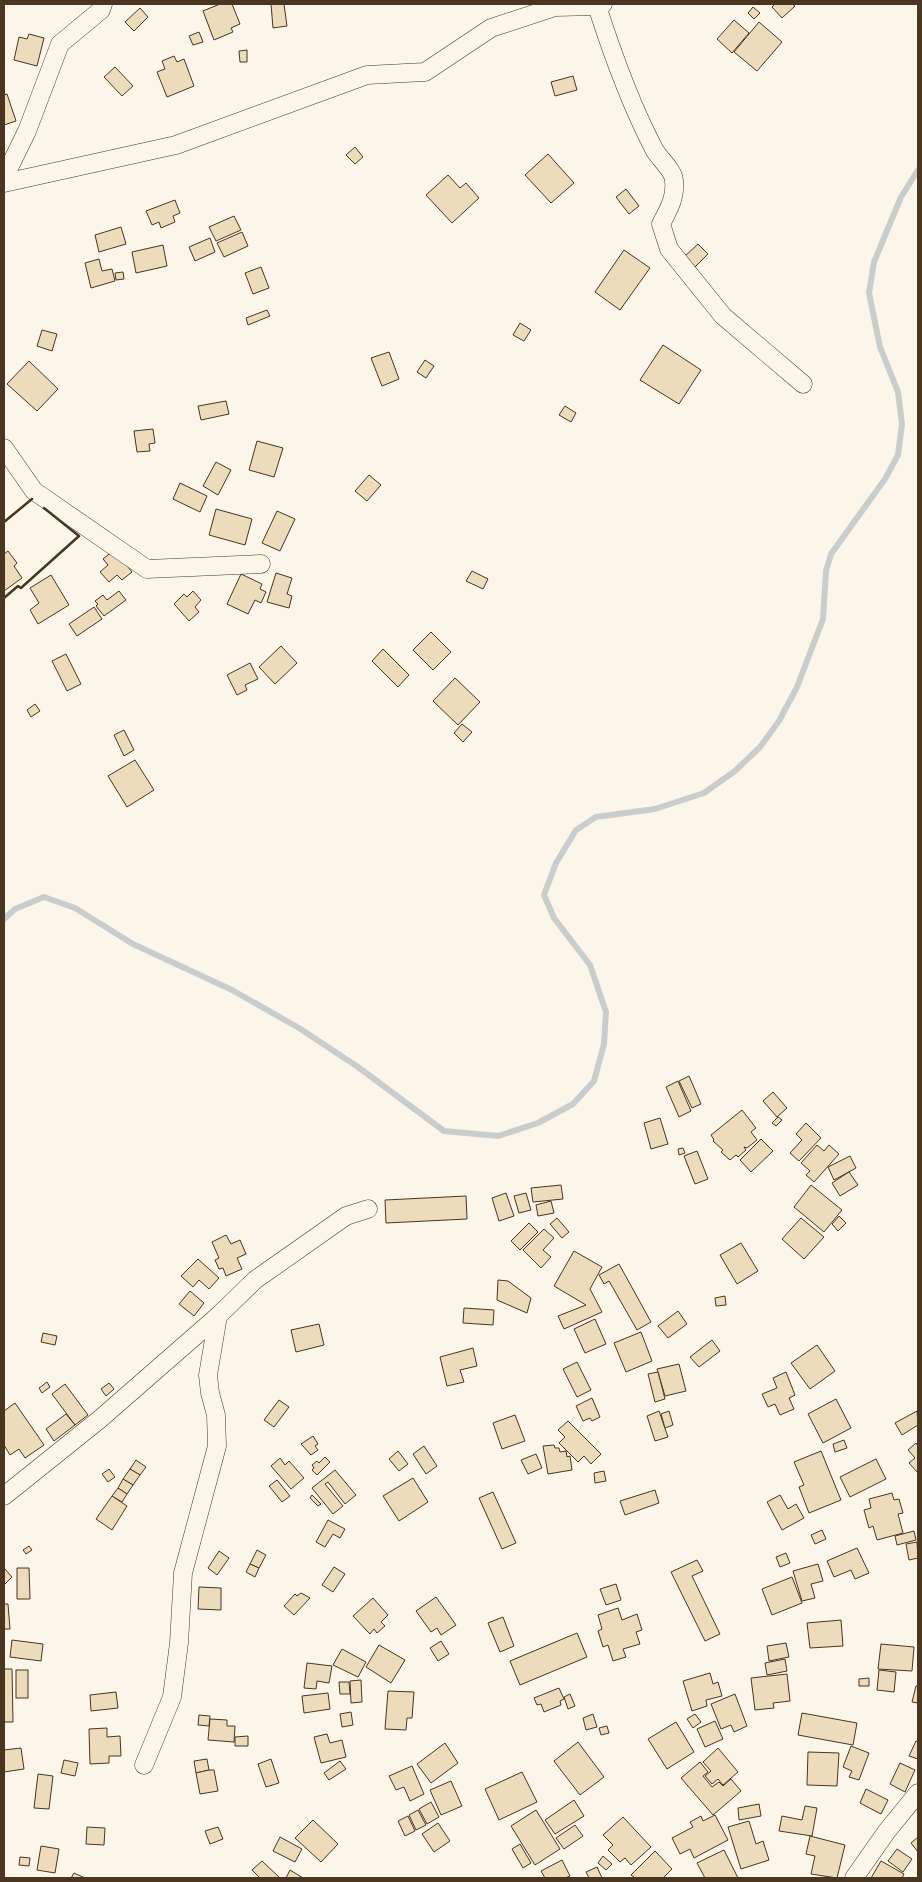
<svg xmlns="http://www.w3.org/2000/svg" width="922" height="1882" font-family="'Roboto Condensed',sans-serif">
  <style>
    .lines { fill: none; stroke-linecap: round; stroke-linejoin: round }
    .stream { stroke: #c9cecd; stroke-width: 6 }
    .building { fill: #ecdcbc; stroke: #4a3520 }
    .minor-casing { stroke: #4a3520; stroke-width: 19 }
    .minor { stroke: #fbf6e9; stroke-width: 18 }
    .wall { stroke: #4a3520; stroke-width: 2.5 }
  </style>
  <rect width="100%" height="100%" fill="#fbf6e9"/>
  <g class="lines">
    <polyline class="stream" points="4,919 15,909 44,897 75,908 133,944 232,990 299,1028 358,1067 444,1131 498,1136 538,1123 573,1104 594,1081 604,1044 606,1012 590,965 554,918 544,895 556,863 576,830 596,817 655,809 704,793 735,771 760,747 779,721 797,687 823,619 826,571 831,554 885,479 898,455 902,424 898,392 880,347 869,293 874,262 901,197 918,170"/>
  </g>
  <g class="building">
    <polygon points="220,4 232,4 240,24 231,28 233,32 214,40 203,11"/>
    <polygon points="271,4 284,4 287,26 273,28"/>
    <polygon points="775,4 792,4 795,6 782,18 772,7"/>
    <polygon points="753,7 760,13 754,19 748,13"/>
    <polygon points="140,8 148,17 134,31 125,22"/>
    <polygon points="734,20 749,33 732,53 717,39"/>
    <polygon points="759,22 782,42 757,71 734,52"/>
    <polygon points="199,32 203,42 193,45 189,36"/>
    <polygon points="29,34 44,38 37,66 14,60 19,37 27,39"/>
    <polygon points="247,50 247,62 240,62 239,51"/>
    <polygon points="174,56 177,62 184,59 194,86 167,97 157,72 165,69 162,61"/>
    <polygon points="115,67 133,86 122,96 104,77"/>
    <polygon points="573,76 577,90 555,96 551,82"/>
    <polygon points="7,94 16,121 4,125 4,95"/>
    <polygon points="355,147 363,157 355,164 346,155"/>
    <polygon points="548,154 574,183 551,203 525,175"/>
    <polygon points="448,175 460,188 466,183 479,198 452,223 426,195"/>
    <polygon points="626,189 639,206 629,214 616,197"/>
    <polygon points="175,200 180,213 173,216 175,222 161,228 159,222 152,225 146,211"/>
    <polygon points="234,216 241,230 216,241 209,227"/>
    <polygon points="121,227 126,244 99,252 95,235"/>
    <polygon points="242,232 248,246 224,257 217,243"/>
    <polygon points="210,238 215,252 195,261 189,247"/>
    <polygon points="698,244 708,254 695,267 685,256"/>
    <polygon points="163,245 167,266 136,273 132,252"/>
    <polygon points="624,250 650,268 620,310 595,292"/>
    <polygon points="99,259 102,271 112,269 115,281 91,288 85,263"/>
    <polygon points="261,267 269,288 253,294 245,273"/>
    <polygon points="123,272 124,279 116,280 115,273"/>
    <polygon points="267,310 270,316 248,325 246,318"/>
    <polygon points="520,323 531,330 524,341 513,335"/>
    <polygon points="42,330 57,334 52,351 37,346"/>
    <polygon points="663,345 701,370 679,404 640,380"/>
    <polygon points="389,352 399,379 382,386 371,358"/>
    <polygon points="425,360 434,366 426,378 417,372"/>
    <polygon points="29,361 58,389 37,411 7,384"/>
    <polygon points="226,401 229,414 201,420 198,406"/>
    <polygon points="565,406 576,413 571,422 559,415"/>
    <polygon points="153,429 155,443 149,444 150,451 137,452 134,431"/>
    <polygon points="257,441 283,448 274,477 249,470"/>
    <polygon points="216,462 231,470 218,495 203,486"/>
    <polygon points="369,475 381,485 367,501 355,491"/>
    <polygon points="180,483 207,496 200,512 173,499"/>
    <polygon points="216,509 252,519 245,545 209,535"/>
    <polygon points="277,511 295,519 280,551 262,543"/>
    <polygon points="114,550 132,572 122,580 117,575 109,582 100,572 108,565 103,559"/>
    <polygon points="8,551 17,563 14,566 22,578 4,591 4,554"/>
    <polygon points="472,571 488,579 483,589 466,581"/>
    <polygon points="276,573 292,578 287,594 292,596 289,608 267,602"/>
    <polygon points="241,574 262,584 260,589 266,592 261,603 255,600 248,614 227,604"/>
    <polygon points="51,575 69,605 38,624 30,610 39,603 30,588"/>
    <polygon points="119,591 126,600 104,616 96,606 98,604 95,601 103,595 107,600"/>
    <polygon points="193,591 201,600 195,607 199,612 189,621 174,604 184,594 187,597"/>
    <polygon points="94,607 102,619 77,636 69,624"/>
    <polygon points="431,632 451,652 433,670 413,650"/>
    <polygon points="281,646 297,663 275,684 259,667"/>
    <polygon points="383,649 409,675 398,687 372,661"/>
    <polygon points="66,654 81,684 67,691 52,661"/>
    <polygon points="250,663 258,679 245,685 247,690 237,695 227,675"/>
    <polygon points="455,678 480,702 458,725 433,701"/>
    <polygon points="35,704 40,711 31,717 27,710"/>
    <polygon points="462,724 472,732 463,742 454,733"/>
    <polygon points="124,730 134,750 124,756 114,735"/>
    <polygon points="135,760 154,790 127,807 108,776"/>
    <polygon points="689,1076 701,1104 692,1108 679,1081"/>
    <polygon points="678,1081 691,1111 679,1117 666,1087"/>
    <polygon points="773,1092 787,1108 777,1117 763,1101"/>
    <polygon points="742,1110 756,1128 751,1132 757,1140 747,1148 744,1147 746,1150 738,1157 736,1155 730,1160 721,1152 723,1150 713,1141 714,1140 711,1135"/>
    <polygon points="778,1117 782,1120 776,1126 772,1123"/>
    <polygon points="660,1118 668,1144 651,1149 644,1123"/>
    <polygon points="806,1123 821,1138 799,1161 790,1153 802,1140 796,1134"/>
    <polygon points="761,1139 773,1151 751,1172 740,1160"/>
    <polygon points="817,1145 824,1151 829,1145 839,1154 814,1182 806,1175 810,1171 801,1163"/>
    <polygon points="683,1148 685,1153 679,1155 678,1149"/>
    <polygon points="697,1151 708,1179 695,1184 684,1156"/>
    <polygon points="850,1156 856,1168 834,1180 828,1167"/>
    <polygon points="849,1172 858,1185 840,1196 832,1183"/>
    <polygon points="561,1185 563,1199 533,1202 531,1188"/>
    <polygon points="811,1185 842,1210 824,1232 794,1207"/>
    <polygon points="506,1193 514,1216 499,1221 492,1198"/>
    <polygon points="526,1193 531,1210 519,1213 514,1196"/>
    <polygon points="466,1196 467,1219 386,1223 385,1200"/>
    <polygon points="551,1201 554,1213 538,1216 536,1205"/>
    <polygon points="839,1216 846,1223 838,1231 832,1224"/>
    <polygon points="557,1218 569,1232 562,1238 550,1224"/>
    <polygon points="801,1218 824,1237 804,1259 782,1239"/>
    <polygon points="529,1223 538,1232 520,1250 511,1241"/>
    <polygon points="544,1229 554,1238 543,1250 551,1257 541,1268 523,1250"/>
    <polygon points="226,1235 231,1244 240,1240 246,1254 237,1258 242,1269 226,1276 223,1268 219,1269 215,1260 219,1258 212,1242"/>
    <polygon points="741,1243 758,1271 737,1284 720,1255"/>
    <polygon points="574,1251 602,1267 590,1289 602,1312 564,1329 558,1316 586,1305 554,1286"/>
    <polygon points="198,1259 219,1278 209,1289 199,1280 193,1287 181,1276"/>
    <polygon points="619,1264 651,1322 637,1330 609,1281 604,1284 599,1275"/>
    <polygon points="498,1280 508,1281 531,1298 527,1313 497,1300"/>
    <polygon points="190,1291 204,1303 194,1316 179,1304"/>
    <polygon points="725,1296 726,1305 716,1306 715,1298"/>
    <polygon points="464,1308 494,1310 493,1325 463,1323"/>
    <polygon points="678,1311 687,1324 668,1338 658,1326"/>
    <polygon points="595,1319 606,1344 585,1353 574,1329"/>
    <polygon points="319,1324 324,1345 296,1352 291,1330"/>
    <polygon points="641,1332 652,1361 626,1372 614,1343"/>
    <polygon points="43,1333 57,1336 55,1345 41,1342"/>
    <polygon points="712,1340 720,1351 699,1367 690,1357"/>
    <polygon points="817,1345 835,1371 810,1389 791,1363"/>
    <polygon points="473,1348 477,1366 460,1370 464,1382 447,1386 440,1357"/>
    <polygon points="577,1362 591,1390 577,1397 563,1369"/>
    <polygon points="679,1364 686,1391 665,1396 657,1369"/>
    <polygon points="658,1372 665,1399 655,1402 648,1374"/>
    <polygon points="786,1372 795,1395 789,1398 794,1409 780,1415 775,1404 768,1407 762,1394 777,1388 773,1378"/>
    <polygon points="47,1382 50,1387 42,1393 39,1388"/>
    <polygon points="109,1383 114,1389 106,1396 101,1389"/>
    <polygon points="65,1384 88,1415 75,1425 52,1394"/>
    <polygon points="592,1398 600,1417 592,1421 590,1418 583,1421 576,1406"/>
    <polygon points="836,1399 851,1428 823,1443 808,1414"/>
    <polygon points="279,1400 289,1407 274,1427 264,1420"/>
    <polygon points="15,1403 44,1445 25,1458 19,1449 10,1455 4,1445 4,1411"/>
    <polygon points="659,1411 668,1437 655,1441 647,1416"/>
    <polygon points="669,1411 673,1425 665,1428 661,1414"/>
    <polygon points="917,1411 918,1425 902,1435 895,1423"/>
    <polygon points="66,1414 75,1425 54,1441 46,1429"/>
    <polygon points="515,1415 525,1441 502,1449 493,1423"/>
    <polygon points="568,1421 601,1454 591,1464 584,1456 578,1462 559,1443 565,1437 558,1430"/>
    <polygon points="313,1436 318,1444 315,1446 318,1450 311,1455 301,1444"/>
    <polygon points="844,1440 847,1448 835,1452 833,1444"/>
    <polygon points="916,1443 918,1446 918,1473 909,1463 915,1458 908,1450"/>
    <polygon points="554,1445 555,1448 559,1448 560,1452 566,1451 567,1457 570,1456 572,1470 548,1474 543,1446"/>
    <polygon points="424,1446 437,1466 426,1474 413,1454"/>
    <polygon points="398,1451 408,1464 399,1471 389,1459"/>
    <polygon points="821,1451 841,1500 809,1513 799,1487 804,1485 794,1462"/>
    <polygon points="536,1454 542,1468 528,1474 521,1460"/>
    <polygon points="325,1457 330,1462 317,1475 312,1470 314,1468 312,1465 317,1461 319,1463"/>
    <polygon points="280,1458 285,1465 289,1461 304,1478 291,1489 271,1466"/>
    <polygon points="876,1459 886,1479 850,1497 840,1477"/>
    <polygon points="136,1460 146,1467 140,1475 130,1469"/>
    <polygon points="109,1469 115,1477 108,1482 102,1474"/>
    <polygon points="130,1469 140,1475 133,1485 123,1479"/>
    <polygon points="335,1470 356,1495 345,1504 328,1482 325,1484 343,1506 333,1514 312,1488"/>
    <polygon points="604,1471 606,1481 595,1483 594,1473"/>
    <polygon points="413,1478 428,1502 399,1521 383,1496"/>
    <polygon points="123,1479 133,1485 127,1494 118,1488"/>
    <polygon points="277,1480 290,1496 282,1502 269,1486"/>
    <polygon points="118,1488 127,1494 122,1502 112,1496"/>
    <polygon points="655,1490 659,1503 625,1515 620,1501"/>
    <polygon points="493,1492 516,1543 502,1549 479,1498"/>
    <polygon points="892,1493 894,1500 899,1499 903,1513 898,1514 903,1533 877,1540 873,1526 869,1528 864,1510 871,1508 869,1499"/>
    <polygon points="312,1495 321,1504 318,1506 310,1498"/>
    <polygon points="780,1495 788,1509 796,1504 804,1518 782,1530 767,1502"/>
    <polygon points="112,1496 127,1506 112,1530 96,1519"/>
    <polygon points="328,1520 345,1529 340,1538 333,1534 325,1547 316,1542"/>
    <polygon points="822,1530 826,1539 815,1544 811,1535"/>
    <polygon points="914,1531 916,1540 897,1545 895,1536"/>
    <polygon points="917,1542 918,1558 909,1560 906,1544"/>
    <polygon points="29,1546 32,1550 26,1554 23,1550"/>
    <polygon points="857,1548 869,1573 855,1579 851,1570 834,1577 827,1561"/>
    <polygon points="257,1550 266,1555 259,1568 250,1564"/>
    <polygon points="219,1551 229,1558 217,1575 208,1568"/>
    <polygon points="786,1553 790,1563 780,1567 776,1557"/>
    <polygon points="697,1560 703,1571 692,1576 720,1634 705,1641 671,1572"/>
    <polygon points="250,1564 259,1568 255,1577 246,1572"/>
    <polygon points="818,1564 823,1581 811,1584 815,1598 802,1601 793,1571"/>
    <polygon points="334,1567 345,1574 333,1592 322,1585"/>
    <polygon points="4,1568 12,1577 4,1585"/>
    <polygon points="17,1568 29,1568 30,1599 17,1599"/>
    <polygon points="792,1577 802,1603 772,1615 762,1589"/>
    <polygon points="616,1584 621,1600 606,1605 600,1589"/>
    <polygon points="199,1587 221,1588 221,1610 198,1609"/>
    <polygon points="301,1593 310,1598 294,1615 284,1606 295,1594 297,1596"/>
    <polygon points="436,1597 456,1625 441,1635 437,1628 431,1632 416,1611"/>
    <polygon points="373,1598 388,1615 381,1622 385,1626 377,1633 374,1629 370,1634 353,1616"/>
    <polygon points="4,1604 8,1604 10,1629 4,1629"/>
    <polygon points="618,1608 622,1620 637,1614 642,1630 636,1632 640,1644 623,1649 626,1657 613,1661 608,1645 603,1647 598,1631 602,1629 598,1615"/>
    <polygon points="503,1617 514,1646 500,1652 488,1623"/>
    <polygon points="841,1620 843,1646 810,1648 807,1623"/>
    <polygon points="577,1633 587,1657 520,1685 510,1661"/>
    <polygon points="12,1640 43,1644 41,1661 10,1657"/>
    <polygon points="441,1641 449,1654 438,1661 430,1648"/>
    <polygon points="786,1643 789,1657 769,1661 767,1646"/>
    <polygon points="881,1644 914,1647 912,1671 878,1669"/>
    <polygon points="379,1645 405,1660 391,1683 366,1667"/>
    <polygon points="342,1649 366,1662 358,1677 333,1665"/>
    <polygon points="785,1659 787,1671 767,1675 765,1663"/>
    <polygon points="307,1663 332,1666 329,1683 317,1681 316,1689 304,1688"/>
    <polygon points="4,1669 12,1669 13,1722 4,1722"/>
    <rect x="16" y="1670" width="12" height="28"/>
    <polygon points="879,1670 896,1672 894,1692 877,1690"/>
    <polygon points="710,1673 713,1684 718,1682 722,1696 706,1700 707,1706 692,1711 683,1681"/>
    <polygon points="787,1674 790,1701 773,1703 774,1708 755,1710 751,1678"/>
    <polygon points="869,1678 869,1686 859,1686 859,1679"/>
    <polygon points="361,1680 362,1702 351,1703 350,1681"/>
    <polygon points="339,1682 349,1682 350,1694 340,1694"/>
    <polygon points="916,1686 918,1686 918,1703 912,1702"/>
    <polygon points="559,1688 564,1699 560,1701 561,1705 544,1712 541,1704 537,1705 534,1698"/>
    <polygon points="388,1691 414,1692 412,1718 407,1718 406,1730 385,1729"/>
    <polygon points="116,1692 118,1708 91,1711 90,1695"/>
    <polygon points="328,1693 330,1709 304,1713 302,1696"/>
    <polygon points="570,1694 575,1706 568,1709 564,1697"/>
    <polygon points="735,1694 747,1726 734,1732 731,1725 721,1729 711,1704"/>
    <polygon points="351,1712 353,1725 342,1727 340,1714"/>
    <polygon points="802,1713 857,1723 853,1745 798,1735"/>
    <polygon points="593,1714 597,1727 586,1730 583,1718"/>
    <polygon points="695,1714 701,1722 693,1728 687,1719"/>
    <polygon points="199,1715 210,1716 209,1726 198,1725"/>
    <polygon points="210,1719 227,1720 227,1726 235,1726 234,1742 208,1740"/>
    <polygon points="715,1721 723,1739 705,1747 697,1729"/>
    <polygon points="676,1722 694,1752 667,1769 648,1739"/>
    <polygon points="607,1726 609,1733 601,1735 599,1728"/>
    <polygon points="107,1728 107,1737 120,1736 121,1756 109,1756 109,1763 90,1764 89,1729"/>
    <polygon points="327,1734 330,1743 342,1740 346,1757 321,1763 314,1737"/>
    <polygon points="248,1736 248,1746 235,1746 235,1737"/>
    <polygon points="916,1741 918,1742 918,1759 909,1756"/>
    <polygon points="578,1742 604,1777 580,1795 554,1761"/>
    <polygon points="445,1743 458,1763 431,1783 417,1764"/>
    <polygon points="851,1746 869,1753 859,1780 849,1777 852,1771 843,1767"/>
    <polygon points="21,1748 24,1769 4,1772 4,1750"/>
    <polygon points="718,1748 738,1772 723,1785 718,1779 712,1784 705,1776 711,1771 703,1762"/>
    <polygon points="808,1752 839,1753 837,1786 807,1785"/>
    <polygon points="207,1759 209,1770 196,1773 194,1761"/>
    <polygon points="271,1759 279,1783 266,1787 258,1764"/>
    <polygon points="64,1760 78,1763 75,1776 61,1773"/>
    <polygon points="340,1761 346,1769 329,1780 324,1773"/>
    <polygon points="700,1762 708,1772 703,1776 712,1787 719,1782 723,1786 731,1779 741,1791 713,1815 681,1778"/>
    <polygon points="900,1763 915,1770 905,1792 890,1784"/>
    <polygon points="412,1766 424,1794 410,1801 404,1787 396,1790 389,1776"/>
    <polygon points="209,1770 214,1770 218,1791 200,1794 196,1773"/>
    <polygon points="522,1772 537,1802 499,1820 485,1789"/>
    <polygon points="38,1774 53,1776 49,1809 34,1808"/>
    <polygon points="451,1781 462,1806 441,1815 430,1790"/>
    <polygon points="866,1789 888,1800 881,1814 860,1803"/>
    <polygon points="574,1800 584,1816 555,1834 545,1820"/>
    <polygon points="431,1802 439,1817 427,1824 419,1809"/>
    <polygon points="759,1804 761,1816 739,1820 738,1808"/>
    <polygon points="805,1806 817,1808 812,1836 779,1831 782,1816 802,1820"/>
    <polygon points="418,1810 426,1825 416,1830 409,1815"/>
    <polygon points="536,1810 560,1849 535,1865 511,1826"/>
    <polygon points="715,1815 728,1840 694,1858 690,1849 680,1854 672,1838 693,1827 690,1822 701,1816 703,1821"/>
    <polygon points="408,1816 415,1831 405,1836 398,1821"/>
    <polygon points="623,1817 651,1847 631,1865 625,1858 620,1862 608,1850 613,1845 603,1835"/>
    <polygon points="313,1820 338,1844 321,1862 295,1838"/>
    <polygon points="749,1821 756,1844 763,1841 769,1860 741,1869 728,1827"/>
    <polygon points="438,1823 450,1841 434,1852 422,1834"/>
    <polygon points="575,1825 583,1836 564,1849 556,1838"/>
    <polygon points="87,1827 105,1828 104,1845 86,1844"/>
    <polygon points="218,1827 223,1839 210,1844 205,1831"/>
    <polygon points="810,1836 845,1845 837,1878 811,1874 815,1856 806,1854"/>
    <polygon points="280,1837 302,1849 295,1862 273,1851"/>
    <polygon points="918,1837 918,1852 911,1843"/>
    <polygon points="520,1844 531,1863 523,1868 512,1849"/>
    <polygon points="41,1846 59,1849 55,1873 37,1870"/>
    <polygon points="897,1849 912,1859 903,1872 888,1861"/>
    <polygon points="724,1850 738,1878 705,1878 697,1863"/>
    <polygon points="655,1851 672,1869 663,1878 635,1878 631,1875"/>
    <polygon points="603,1856 612,1864 606,1870 598,1863"/>
    <polygon points="20,1857 30,1858 29,1866 19,1865"/>
    <polygon points="562,1860 570,1876 565,1878 545,1878 541,1871"/>
    <polygon points="262,1861 280,1878 260,1878 252,1870"/>
    <polygon points="881,1861 904,1874 902,1878 871,1878"/>
    <polygon points="597,1867 602,1878 589,1878 586,1872"/>
    <polygon points="290,1870 303,1878 286,1878"/>
    <polygon points="74,1873 85,1878 71,1878"/>
  </g>
  <g class="lines">
    <g class="minor-casing">
      <g id="minor">
        <path d="M590 4 597 6C613 56 630 103 654 149 659 159 674 170 674 181 676 198 668 210 661 224L669 249 723 316 803 384"/>
        <polyline points="4,178 27,131 60,44 101,10 103,4"/>
        <polyline points="4,183 176,145 367,75 425,72 491,28 555,7 597,6 603,4"/>
        <polyline points="4,448 34,491 147,569 261,564"/>
        <polyline points="4,1496 100,1419 218,1316 255,1280 346,1216 368,1209"/>
        <polyline points="144,1765 172,1697 179,1643 183,1573 217,1446 216,1415 210,1393 208,1375 218,1316"/>
        <polyline points="854,1878 887,1831 918,1793"/>
      </g>
    </g>
    <use href="#minor" class="minor"/>
    <g class="wall">
      <polyline points="4,522 32,499"/>
      <polyline points="4,598 18,586 21,588 79,536 44,508"/>
    </g>
  </g>
  <rect width="922" height="1882" fill="none" stroke="#4a3520" stroke-width="10"/>
</svg>
